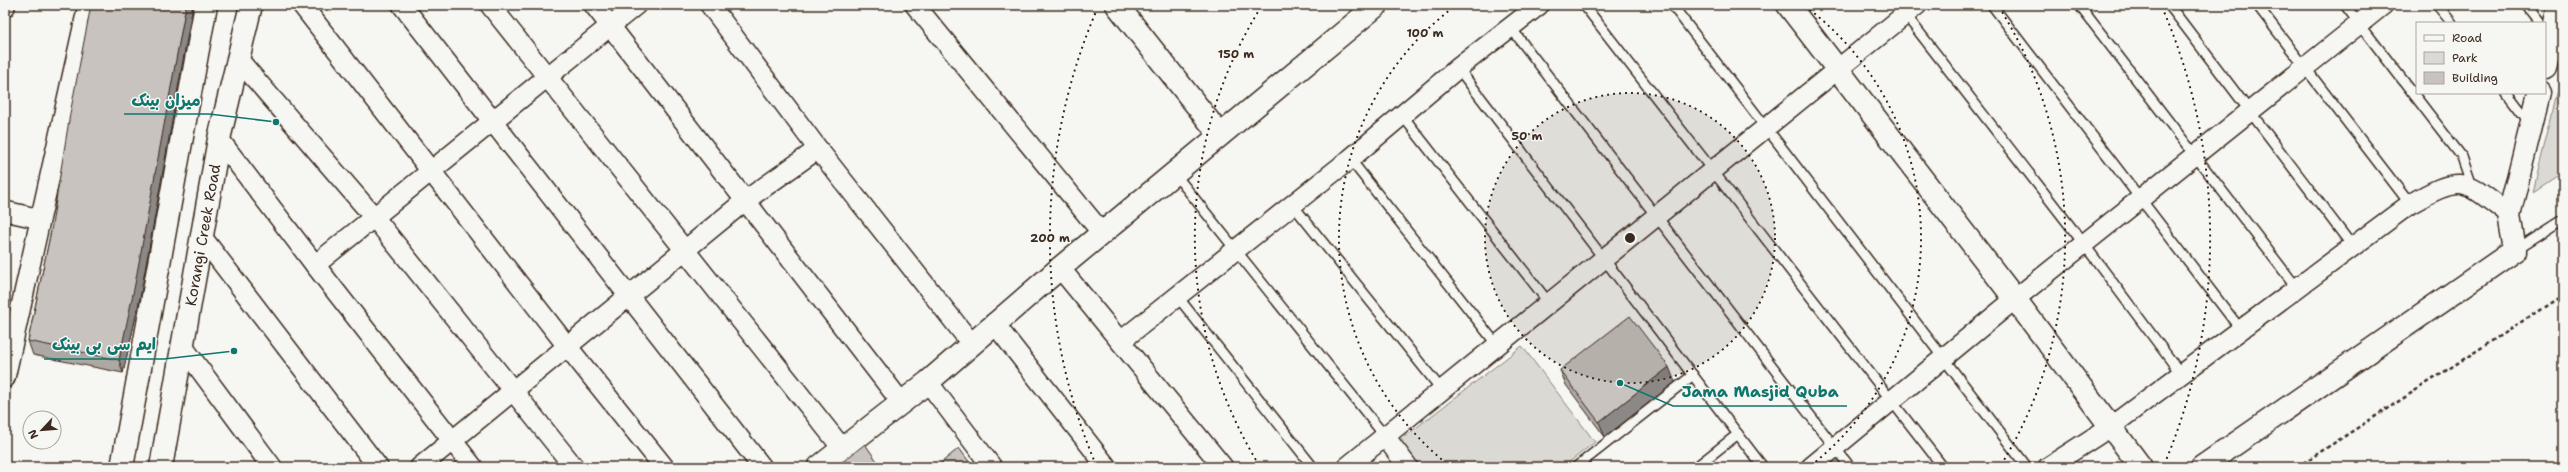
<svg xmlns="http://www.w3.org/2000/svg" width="2568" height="472" font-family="'Shantell Sans','Playpen Sans Arabic',sans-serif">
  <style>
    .green { fill: #dad9d3; stroke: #8a8278 }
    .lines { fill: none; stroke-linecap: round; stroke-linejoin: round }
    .lane-casing { stroke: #3b2a1e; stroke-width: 12 }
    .street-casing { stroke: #3b2a1e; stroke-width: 22 }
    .secondary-casing { stroke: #3b2a1e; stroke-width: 25 }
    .primary-casing { stroke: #3b2a1e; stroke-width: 25 }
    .path { stroke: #3b2a1e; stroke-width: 2.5; stroke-dasharray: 4 3; stroke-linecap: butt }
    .lane { stroke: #f6f6f2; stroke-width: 9 }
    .street { stroke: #f6f6f2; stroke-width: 19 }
    .secondary { stroke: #f6f6f2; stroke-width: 22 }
    .primary { stroke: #f6f6f2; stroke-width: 22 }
    .wall { fill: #aca8a3; stroke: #3b2a1e }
    .shaded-wall { fill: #8c8885; stroke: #3b2a1e }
    .building { fill: #c8c3be; stroke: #3b2a1e }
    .ring { fill: none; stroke: #3b2a1e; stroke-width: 2; stroke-dasharray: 2 4 }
    .labels { text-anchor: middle; stroke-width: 3; stroke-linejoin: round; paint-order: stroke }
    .street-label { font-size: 15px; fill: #3b2a1e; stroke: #f6f6f2 }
    .centre { fill: #3b2a1e; stroke: #f6f6f2; stroke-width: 2 }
    .ring-label { font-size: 12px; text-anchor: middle; font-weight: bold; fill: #3b2a1e; stroke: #f6f6f2; stroke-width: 3; stroke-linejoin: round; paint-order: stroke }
    .leader { fill: none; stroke: #0f766e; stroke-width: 1.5 }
    .callout-dot { fill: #0f766e; stroke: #f6f6f2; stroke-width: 1.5 }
    .callout-label { font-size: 16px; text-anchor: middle; font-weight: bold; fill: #0f766e; stroke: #f6f6f2; stroke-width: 3; stroke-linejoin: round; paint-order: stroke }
  </style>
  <rect width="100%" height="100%" fill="#f6f6f2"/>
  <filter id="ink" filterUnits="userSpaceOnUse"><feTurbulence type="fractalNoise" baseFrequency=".025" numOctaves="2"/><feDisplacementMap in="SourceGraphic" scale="8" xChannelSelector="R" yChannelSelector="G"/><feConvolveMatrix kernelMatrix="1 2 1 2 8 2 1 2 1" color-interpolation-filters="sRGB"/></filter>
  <g filter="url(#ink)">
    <g class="green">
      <polygon points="2563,69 2563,172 2533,192"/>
      <polygon points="1522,346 1595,442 1563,467 1420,467 1399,441"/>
    </g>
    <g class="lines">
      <g class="lane-casing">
        <g id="lane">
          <polyline points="1584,5 1943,467"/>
          <polyline points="1672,5 2027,467"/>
          <polyline points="1898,5 2084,244 2181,374"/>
          <polyline points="1992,5 2241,330"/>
          <polyline points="2079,5 2297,288"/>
          <polyline points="2169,5 2353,247"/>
          <polyline points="2257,5 2410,204"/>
          <polyline points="2345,5 2462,157 2472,186"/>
          <polyline points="2437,5 2452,23"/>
          <polyline points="2526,5 2540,23"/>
          <polyline points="1511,28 1850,467"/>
          <polyline points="1458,68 1763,467"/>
          <polyline points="2507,93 2530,123"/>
          <polyline points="1402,115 1549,303"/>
          <polyline points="1350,159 1497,345"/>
          <polyline points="1174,173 1384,435"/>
          <polyline points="1292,204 1441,389"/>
          <polyline points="2515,250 2563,219"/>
          <polyline points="1177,296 1313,467"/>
          <polyline points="1576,467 1693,375"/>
          <polyline points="1696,467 1738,434"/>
        </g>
      </g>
      <g class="street-casing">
        <g id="street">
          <polyline points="302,5 567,346 664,467"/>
          <polyline points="402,5 762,467"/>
          <polyline points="490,5 842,448"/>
          <polyline points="594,5 901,402"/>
          <polyline points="710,5 818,149 971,343"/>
          <polyline points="915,5 1102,233"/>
          <polyline points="5,7 5,5"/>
          <polyline points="238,59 374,217 574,467"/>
          <polyline points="219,139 315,265 473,467"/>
          <polyline points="5,211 40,219"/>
          <polyline points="202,237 378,467"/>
          <polyline points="315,265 636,5"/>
          <polyline points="1060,268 1223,467"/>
          <polyline points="994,323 1107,467"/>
          <polyline points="1121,341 1350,159 1458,68 1539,5"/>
          <polyline points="184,348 272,467"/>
          <polyline points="5,378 88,5"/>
          <polyline points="928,382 992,467"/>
          <polyline points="1384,435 1408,467"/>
          <polyline points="420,467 746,200 818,149"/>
          <polyline points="1347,467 1917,5"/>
          <polyline points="1811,467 2015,299 2383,5"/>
          <path d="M2048 467 2110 427 2410 204C2463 174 2463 179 2509 215"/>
        </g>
      </g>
      <g class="secondary-casing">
        <g id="secondary">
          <polyline points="1117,5 1220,135"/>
          <polyline points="1788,5 2015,299 2141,467"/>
          <polyline points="2545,68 2559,5"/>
          <polyline points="819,467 928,382 1060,268 1377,5"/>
          <polyline points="2202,467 2515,250 2509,215 2539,93"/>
        </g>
      </g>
      <g class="primary-casing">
        <g id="primary">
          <polyline points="122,467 206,5"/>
          <polyline points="161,467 219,139 251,5"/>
        </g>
      </g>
      <polyline class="path" points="2297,467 2563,295"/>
      <use href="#lane" class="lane"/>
      <use href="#street" class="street"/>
      <use href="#secondary" class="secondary"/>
      <use href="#primary" class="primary"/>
    </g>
    <g class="wall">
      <polygon points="51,231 140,298 123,373 33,355 28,341"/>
      <polygon points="1560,370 1675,382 1605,437 1566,385"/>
    </g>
    <g class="shaded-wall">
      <polygon points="186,5 193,5 140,298 123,373 119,360"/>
      <polygon points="1669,367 1675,382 1605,437 1599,422"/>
    </g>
    <g class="building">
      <polygon points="91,5 186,5 135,284 119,360 28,341 51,231 70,114"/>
      <polygon points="1630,316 1669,367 1599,422 1560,370"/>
      <polygon points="865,444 881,467 836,467"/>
      <polygon points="959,448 973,467 936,467"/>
    </g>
  </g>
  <circle cx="1630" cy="238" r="145" fill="#3b2a1e" fill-opacity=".12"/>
  <g class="ring">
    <circle cx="1630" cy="238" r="145"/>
    <path d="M1451 467A290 290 0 0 1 1455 6M1805 6A290 290 0 0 1 1809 467"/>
    <path d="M1259 465A435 435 0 0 1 1261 7M1999 7A435 435 0 0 1 2001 465"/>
    <path d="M1096 465A580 580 0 0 1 1098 7M2162 7A580 580 0 0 1 2164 465"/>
  </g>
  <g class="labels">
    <g class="street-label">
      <text transform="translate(203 235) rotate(-80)" y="5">Korangi Creek Road</text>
    </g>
  </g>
  <circle cx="1630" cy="238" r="6" class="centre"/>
  <g class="ring-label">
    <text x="1425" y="37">100 m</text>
    <text x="1236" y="58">150 m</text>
    <text x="1527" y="140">50 m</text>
    <text x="1050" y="242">200 m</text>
  </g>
  <path class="leader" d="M276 122L209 114H124M234 351L164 359H44M1620 383L1673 406H1847"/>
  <g class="callout-dot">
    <circle cx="276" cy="122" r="4"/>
    <circle cx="234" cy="351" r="4"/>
    <circle cx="1620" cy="383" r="4"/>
  </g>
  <g class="callout-label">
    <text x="166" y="106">میزان بینک</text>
    <text x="104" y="350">ایم سی بی بینک</text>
    <text x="1760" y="397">Jama Masjid Quba</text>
  </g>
  <rect width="2568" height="472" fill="none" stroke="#f6f6f2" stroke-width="20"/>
  <rect x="10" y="10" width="2548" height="452" fill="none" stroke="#3b2a1e" stroke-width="1.5" filter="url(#ink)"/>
  <rect x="2416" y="22" width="130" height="72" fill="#f6f6f2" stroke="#aba49d"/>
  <rect x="2424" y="35" width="20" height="6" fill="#f6f6f2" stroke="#aba49d"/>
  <text x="2452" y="42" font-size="12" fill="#3b2a1e">Road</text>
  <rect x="2424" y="52" width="20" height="12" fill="#dad9d3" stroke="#aba49d"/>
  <text x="2452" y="62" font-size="12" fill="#3b2a1e">Park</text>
  <rect x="2424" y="72" width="20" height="12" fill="#c8c3be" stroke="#aba49d"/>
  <text x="2452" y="82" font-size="12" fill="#3b2a1e">Building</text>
  <g transform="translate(42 430) rotate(244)"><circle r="19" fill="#f6f6f2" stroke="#aba49d"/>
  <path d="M0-3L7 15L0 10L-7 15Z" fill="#3b2a1e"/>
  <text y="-6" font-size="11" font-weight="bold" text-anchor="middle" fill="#3b2a1e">N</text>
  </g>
</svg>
